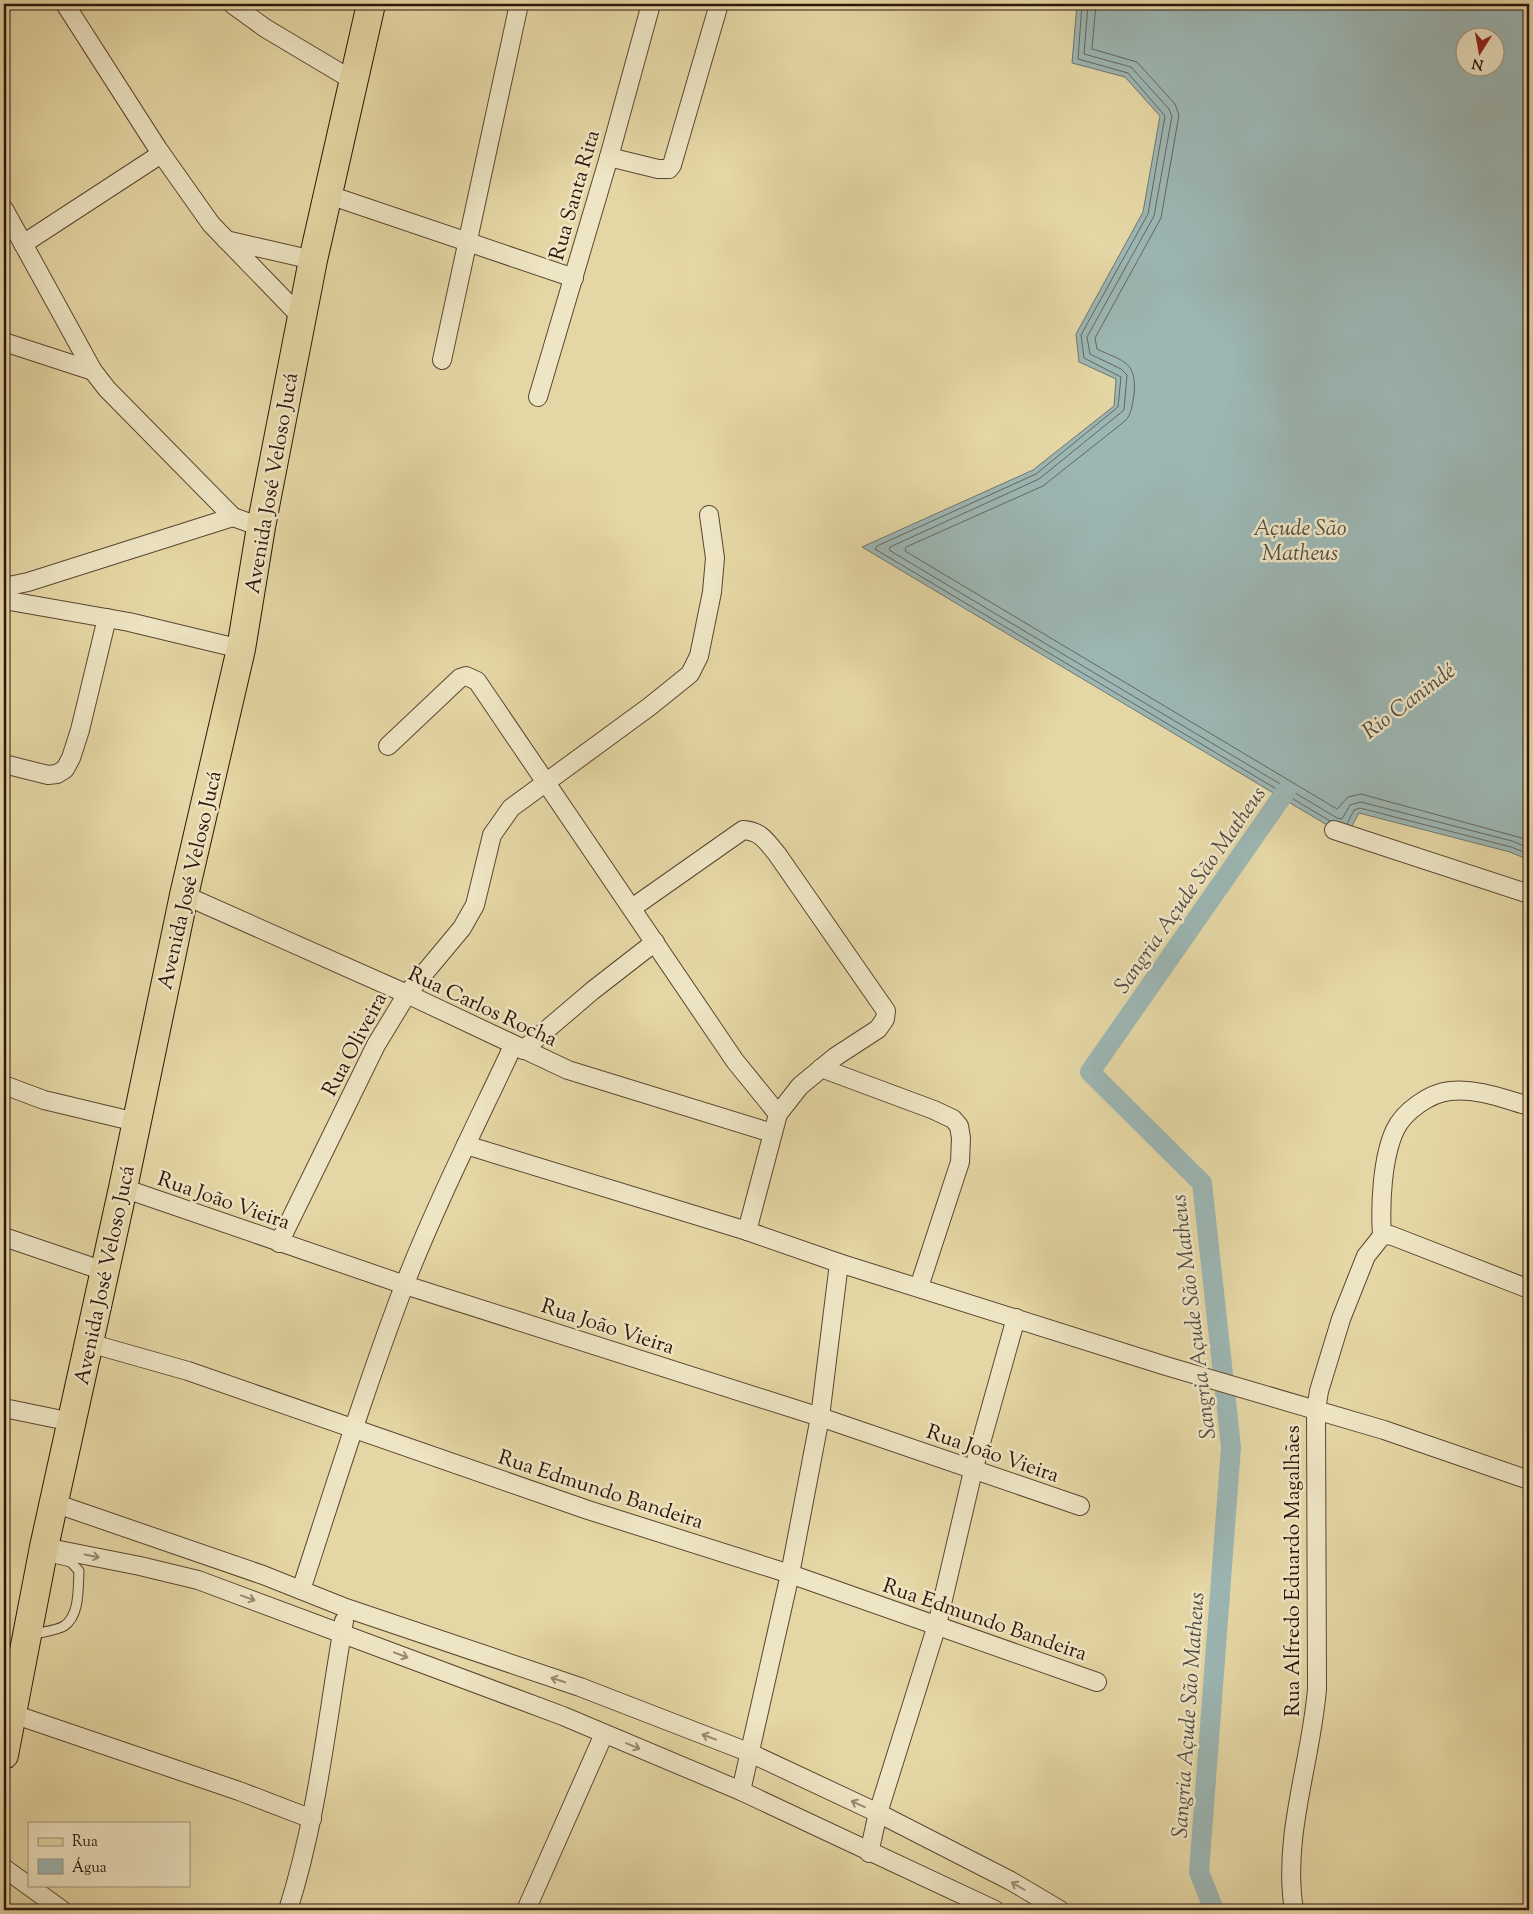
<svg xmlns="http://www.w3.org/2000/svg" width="1533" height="1914" font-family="'Sorts Mill Goudy',serif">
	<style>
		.water { fill: #9cb6b3; stroke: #70766f; fill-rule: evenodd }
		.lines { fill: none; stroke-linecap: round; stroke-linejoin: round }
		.shore { stroke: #65665e; stroke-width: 1 }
		.canal { stroke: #9cb6b3; stroke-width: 20 }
		.service-casing { stroke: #5c4631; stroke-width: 11 }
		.minor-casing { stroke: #5c4631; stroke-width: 20 }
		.primary-casing { stroke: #2e150a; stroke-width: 30 }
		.service { stroke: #eee5c4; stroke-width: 9 }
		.minor { stroke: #eee5c4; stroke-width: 18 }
		.primary { stroke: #e5d7a5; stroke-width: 28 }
		.oneway { stroke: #988770 }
		.labels { text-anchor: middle; stroke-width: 5; stroke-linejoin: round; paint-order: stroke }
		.street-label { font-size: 21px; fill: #2e150a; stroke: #eee5c4 }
		.water-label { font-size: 22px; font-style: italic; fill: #544d45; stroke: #eee5c4 }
	</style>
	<rect width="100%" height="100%" fill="#e5d7a5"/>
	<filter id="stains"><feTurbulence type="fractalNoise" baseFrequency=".004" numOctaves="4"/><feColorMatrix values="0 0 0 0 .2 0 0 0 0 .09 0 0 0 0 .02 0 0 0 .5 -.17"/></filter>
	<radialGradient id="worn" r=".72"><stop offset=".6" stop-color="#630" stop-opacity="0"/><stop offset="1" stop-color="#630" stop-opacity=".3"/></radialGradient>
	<path class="water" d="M1077,4H1529V860L1510,852L1359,813L1347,835L1332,828L862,547L1033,470L1114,406L1116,379L1079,362L1076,334L1143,212L1160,116L1125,77L1072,63ZM1466,38H1496V68H1466Z"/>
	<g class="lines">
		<g class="shore">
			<path d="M1082,4L1078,59L1128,73L1165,116L1148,214L1081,335L1084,358L1121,377L1118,407L1036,474L877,546L875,549L1330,821"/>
			<path d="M1088,4L1084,54L1131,67L1169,109L1172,116L1154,216L1087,337L1090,354L1121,369L1127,375L1124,410L1039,479L890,547L889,550L1337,818L1342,819L1350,805L1361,802L1512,841L1529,848"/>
			<path d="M1096,4L1092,49L1137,62L1175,104L1179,115L1161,218L1095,338L1097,349C1124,362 1137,361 1134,395C1132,405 1132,414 1125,421L1043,486L906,547L905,551L1337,809L1348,797L1361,794L1529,840"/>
			<path d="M1347,824L1354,810L1360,808L1511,847L1529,854"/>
		</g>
		<path class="canal" d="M1214,1910L1199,1872L1231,1447L1202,1183L1090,1072L1286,791"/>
		<defs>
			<path id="service" d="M30,1635C40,1632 56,1631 64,1626C80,1616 78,1587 79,1571L71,1562L44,1556"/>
			<g id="minor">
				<path d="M65,4L158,149L211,224L302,318"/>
				<path d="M232,4L265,28L354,81"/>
				<path d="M609,157L658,169H669L672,165L719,4"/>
				<path d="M329,195L574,278"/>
				<path d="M4,209L93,371L107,389L233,517L261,527"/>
				<path d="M226,240L313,260"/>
				<path d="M23,244L161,154"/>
				<path d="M4,342L93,371"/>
				<path d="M442,360L519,4"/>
				<path d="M538,397L609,157L651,4"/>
				<path d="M4,587L28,582L233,517"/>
				<path d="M4,600L129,622L241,649"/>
				<path d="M388,746L460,678L466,676L477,681L735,1061L778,1114"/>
				<path d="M4,764L48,775L57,774L65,769L71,758L80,730L107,618"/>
				<path d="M1334,830L1529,894"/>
				<path d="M184,895L407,994L568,1070L772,1133"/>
				<path d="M632,908L743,830C761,831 766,841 777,854L886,1011L885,1019L878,1029L835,1057L800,1086L778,1114L747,1231"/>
				<path d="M523,1050L592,991L655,942"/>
				<path d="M821,1068L934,1110L953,1119L959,1126L961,1138L960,1162L919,1287"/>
				<path d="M4,1085L44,1100L136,1122"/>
				<path d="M466,1145L747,1231L839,1263L1166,1366L1384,1430L1529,1480"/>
				<path d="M123,1188L405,1285L820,1417L1080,1506"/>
				<path d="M1382,1236C1380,1205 1382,1158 1395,1130C1404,1111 1430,1093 1450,1091C1477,1088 1504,1099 1529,1106"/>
				<path d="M4,1237L104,1271"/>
				<path d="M279,1243L376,1045L407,994L462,928L475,905L492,835L511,808L649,707L690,674L699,656L712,592L715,558L709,515"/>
				<path d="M89,1343L188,1371L588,1510L790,1574L1097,1682"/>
				<path d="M4,1408L72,1422"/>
				<path d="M54,1503L263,1575L346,1608L580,1687L748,1752L878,1813L1011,1881L1060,1910"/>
				<path d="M44,1547L140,1566L198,1580L563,1716L741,1791L995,1910"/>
				<path d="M301,1590C334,1489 366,1386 404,1286C436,1204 476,1125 513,1046"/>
				<path d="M13,1714L239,1791L312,1819"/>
				<path d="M741,1791L790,1574L820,1417L839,1263"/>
				<path d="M869,1853L878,1813L937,1625L973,1471L1016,1318"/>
				<path d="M4,1868L62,1910"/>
				<path d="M288,1910C318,1816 327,1718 344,1621"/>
				<path d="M526,1910L604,1734"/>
				<path d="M1294,1910C1282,1837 1311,1763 1317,1689L1316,1410L1319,1391L1341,1319L1366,1256L1382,1236L1390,1235L1529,1289"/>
			</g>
			<path id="primary" d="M4,1755L44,1547L123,1188L184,895L241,649L261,527L313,260L371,4"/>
		</defs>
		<use href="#service" class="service-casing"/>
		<use href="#minor" class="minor-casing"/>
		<use href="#primary" class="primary-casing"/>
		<use href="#service" class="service"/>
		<use href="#minor" class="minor"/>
		<use href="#primary" class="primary"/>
	</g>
	<defs><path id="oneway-shaft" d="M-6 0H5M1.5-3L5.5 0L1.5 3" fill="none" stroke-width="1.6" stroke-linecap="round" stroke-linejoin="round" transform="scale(1.25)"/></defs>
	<g class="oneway">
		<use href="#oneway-shaft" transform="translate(92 1556) rotate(11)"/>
		<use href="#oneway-shaft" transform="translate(248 1598) rotate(20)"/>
		<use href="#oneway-shaft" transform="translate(401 1655) rotate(21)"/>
		<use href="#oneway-shaft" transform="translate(558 1680) rotate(-162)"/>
		<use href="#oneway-shaft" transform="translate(709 1737) rotate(-159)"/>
		<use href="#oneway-shaft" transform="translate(633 1746) rotate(23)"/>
		<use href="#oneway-shaft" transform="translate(858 1804) rotate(-155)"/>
		<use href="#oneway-shaft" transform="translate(1018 1886) rotate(-150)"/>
	</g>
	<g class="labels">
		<g class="street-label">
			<text transform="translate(574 195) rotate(-74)" y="7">Rua Santa Rita</text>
			<text transform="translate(271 483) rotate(-80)" y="7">Avenida José Veloso Jucá</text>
			<text transform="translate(189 880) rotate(-77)" y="7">Avenida José Veloso Jucá</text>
			<text transform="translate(483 1006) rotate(25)" y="7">Rua Carlos Rocha</text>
			<text transform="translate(354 1044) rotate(-62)" y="7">Rua Oliveira</text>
			<text transform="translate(224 1200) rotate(19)" y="7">Rua João Vieira</text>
			<text transform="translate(104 1275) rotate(-78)" y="7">Avenida José Veloso Jucá</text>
			<text transform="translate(608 1326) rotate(18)" y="7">Rua João Vieira</text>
			<text transform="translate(993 1453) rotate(19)" y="7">Rua João Vieira</text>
			<text transform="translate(601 1489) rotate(18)" y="7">Rua Edmundo Bandeira</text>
			<text transform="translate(1292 1571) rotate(-90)" y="7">Rua Alfredo Eduardo Magalhães</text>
			<text transform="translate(985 1619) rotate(19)" y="7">Rua Edmundo Bandeira</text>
		</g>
		<g class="water-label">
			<text x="1300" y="535">Açude São<tspan x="1300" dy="25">Matheus</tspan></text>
			<text transform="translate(1408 700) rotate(-37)" y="8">Rio Canindé</text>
			<text transform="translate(1189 889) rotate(-55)" y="8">Sangria Açude São Matheus</text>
			<text transform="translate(1192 1317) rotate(-97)" y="8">Sangria Açude São Matheus</text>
			<text transform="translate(1187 1715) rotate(-86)" y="8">Sangria Açude São Matheus</text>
		</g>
	</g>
	<rect width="1533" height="1914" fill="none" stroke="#e5d7a5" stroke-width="20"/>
	<rect x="5" y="5" width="1523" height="1904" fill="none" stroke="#2e150a" stroke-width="2.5"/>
	<rect x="10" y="10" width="1513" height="1894" fill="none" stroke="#2e150a"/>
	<rect x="28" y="1822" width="162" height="65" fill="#eee5c4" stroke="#a1927a"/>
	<rect x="38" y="1838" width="25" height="8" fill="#e5d7a5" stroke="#a1927a"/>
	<text x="72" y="1846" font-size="15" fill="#2e150a">Rua</text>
	<rect x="38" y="1859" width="25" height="15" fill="#9cb6b3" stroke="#a1927a"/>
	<text x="72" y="1872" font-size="15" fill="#2e150a">Água</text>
	<g transform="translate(1480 52) rotate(191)"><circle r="24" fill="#eee5c4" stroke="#a1927a"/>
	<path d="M0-4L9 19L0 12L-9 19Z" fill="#8f2418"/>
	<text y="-8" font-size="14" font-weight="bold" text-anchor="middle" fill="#2e150a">N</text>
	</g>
	<rect width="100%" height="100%" filter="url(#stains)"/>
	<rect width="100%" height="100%" fill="url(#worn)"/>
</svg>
